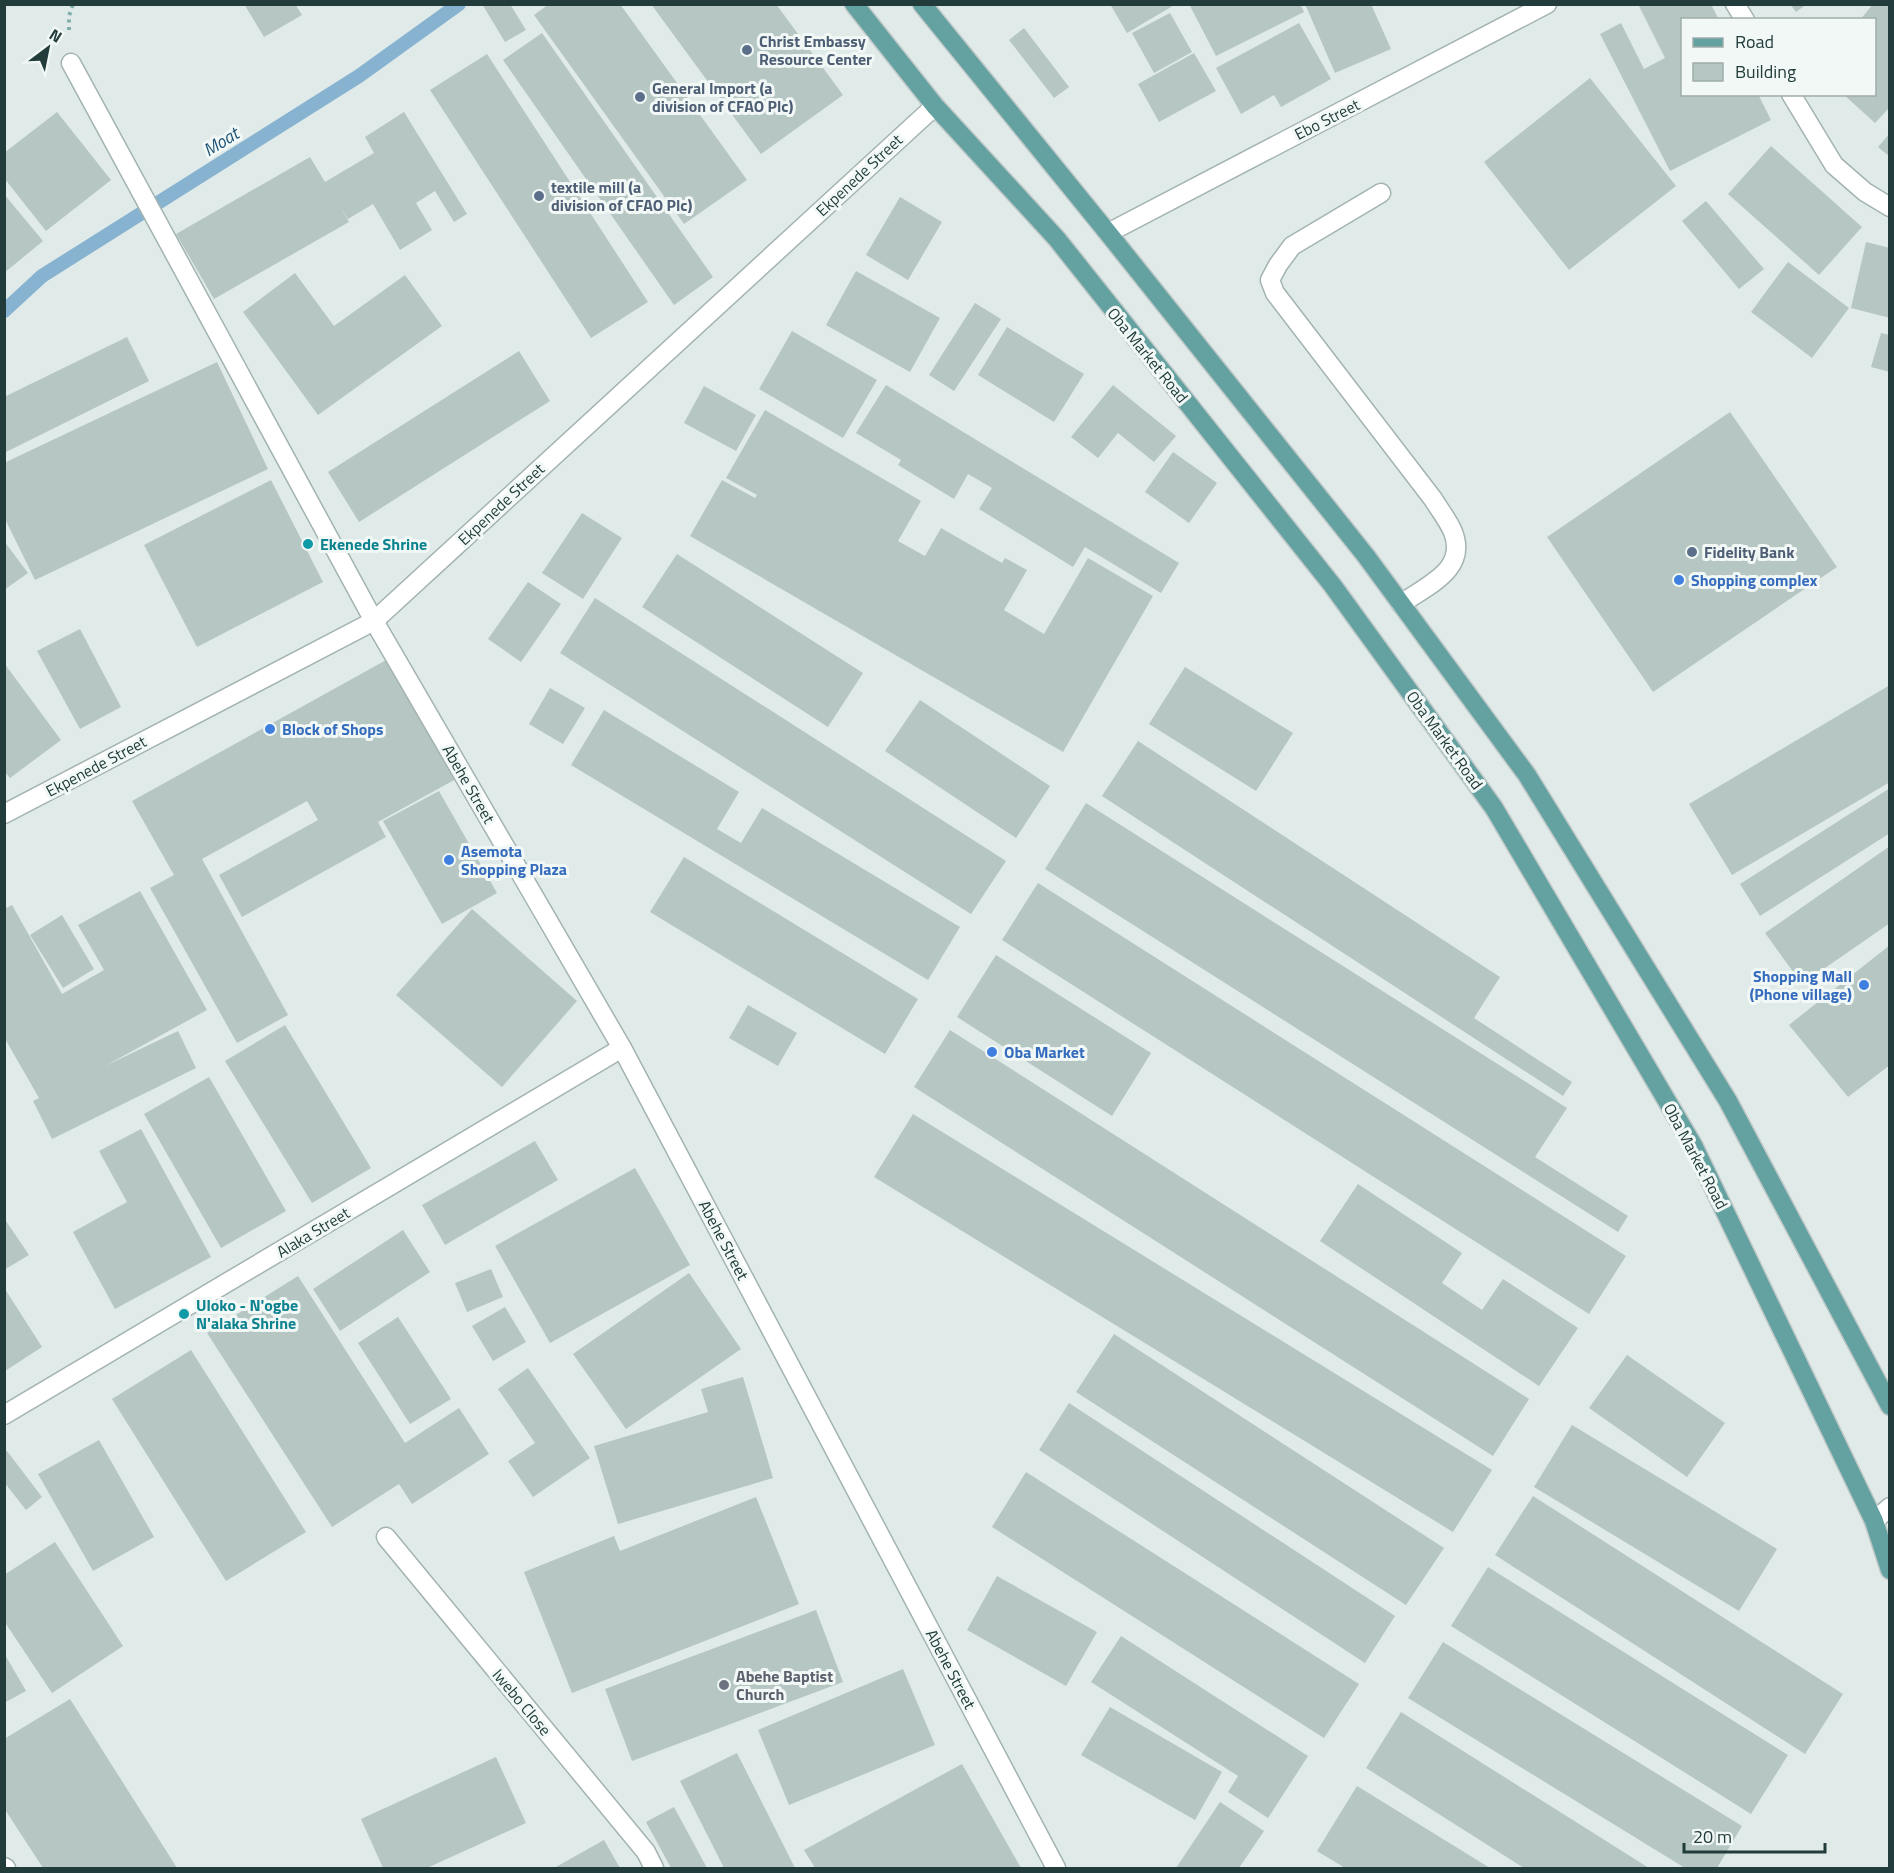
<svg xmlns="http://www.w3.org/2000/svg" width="1894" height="1873" font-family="'Titillium Web',sans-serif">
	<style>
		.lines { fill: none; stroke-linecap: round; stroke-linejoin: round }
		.stream { stroke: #87b3d1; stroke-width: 14 }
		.building { fill: #b5c6c3 }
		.service-casing { stroke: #a3b3b1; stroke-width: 21 }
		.minor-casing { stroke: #a3b3b1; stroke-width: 21 }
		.tertiary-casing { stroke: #a3b3b1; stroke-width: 21 }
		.primary-casing { stroke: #c1c8c8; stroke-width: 21 }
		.path { stroke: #80afac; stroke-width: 4; stroke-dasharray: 3 4.5; stroke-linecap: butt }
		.service { stroke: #fff; stroke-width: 18 }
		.minor { stroke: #fff; stroke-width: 18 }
		.tertiary { stroke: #fff; stroke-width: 18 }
		.primary { stroke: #64a1a1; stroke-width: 18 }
		.service-dot { fill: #5c6f8a; stroke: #f1f8f6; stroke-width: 2 }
		.culture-dot { fill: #0f9aa8; stroke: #f1f8f6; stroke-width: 2 }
		.shop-dot { fill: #3f7fe0; stroke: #f1f8f6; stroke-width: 2 }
		.worship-dot { fill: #6b7280; stroke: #f1f8f6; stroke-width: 2 }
		.labels { text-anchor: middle; stroke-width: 6; stroke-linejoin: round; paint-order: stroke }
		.service-label { font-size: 16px; font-weight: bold; fill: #4e5e75; stroke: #f1f8f6; text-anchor: start }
		.street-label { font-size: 16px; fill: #213c3b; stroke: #f1f8f6 }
		.culture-label { font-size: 16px; font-weight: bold; fill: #0d838f; stroke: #f1f8f6; text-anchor: start }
		.shop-label { font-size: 16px; font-weight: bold; fill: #366cbe; stroke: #f1f8f6; text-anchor: start }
		.worship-label { font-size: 16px; font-weight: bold; fill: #5b616d; stroke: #f1f8f6; text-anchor: start }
		.water-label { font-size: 18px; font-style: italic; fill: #1b5177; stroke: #f1f8f6 }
	</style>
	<rect width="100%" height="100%" fill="#e0ebe9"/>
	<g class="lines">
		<path class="stream" d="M4,311L42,276L359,76L459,4"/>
	</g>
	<g class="building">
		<path d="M244,4H295L302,15L264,37Z"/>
		<path d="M482,4H510L526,30L505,42Z"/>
		<path d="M549,4H620L747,180L684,224L534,15Z"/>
		<path d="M651,4H776L843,95L761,154Z"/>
		<path d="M1110,4H1176L1127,33Z"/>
		<path d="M1189,4H1300L1304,12L1216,56Z"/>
		<path d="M1305,4H1340L1341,6L1345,4H1371L1391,49L1335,73Z"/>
		<path d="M1638,4H1711L1719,20H1682V94H1758L1771,120L1670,171L1600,34L1621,23L1644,69L1665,58Z"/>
		<path d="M1790,4H1807L1796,12Z"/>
		<path d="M1873,4H1890V107L1875,123L1843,94H1874V20H1860Z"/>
		<path d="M1170,13L1192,52L1154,73L1132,33Z"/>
		<path d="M1299,23L1331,79L1281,107L1274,95L1241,114L1216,68Z"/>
		<path d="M1024,28L1069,87L1054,98L1009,40Z"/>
		<path d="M542,33L713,277L674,305L503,60Z"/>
		<path d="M1194,53L1216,91L1159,122L1138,84Z"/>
		<path d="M487,54L648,302L591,338L430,90Z"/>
		<path d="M1590,78L1676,186L1569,270L1484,162Z"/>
		<path d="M57,112L111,180L46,231L4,178V153Z"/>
		<path d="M404,112L467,214L454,222L435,191L416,203L432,230L400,250L373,204L348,219L340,206L349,222L214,299L176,234L310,157L325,182L374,153L365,137Z"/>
		<path d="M1890,133V157L1878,147Z"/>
		<path d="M1771,146L1862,227L1819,275L1728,194Z"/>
		<path d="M4,194L43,241L4,273Z"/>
		<path d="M900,197L942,222L908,280L866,255Z"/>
		<path d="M1706,201L1764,269L1739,289L1682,221Z"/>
		<path d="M1866,242L1890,248V318L1851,308Z"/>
		<path d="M1788,262L1849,308L1812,358L1751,312Z"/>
		<path d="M856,271L940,318L910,372L826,325Z"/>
		<path d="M295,273L334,326L405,275L442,326L318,415L243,312Z"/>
		<path d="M975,303L1001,319L954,391L929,375Z"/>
		<path d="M1007,327L1084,374L1054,422L978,375Z"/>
		<path d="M792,331L877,380L843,438L759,389Z"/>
		<path d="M1881,333L1890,335V372L1871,367Z"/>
		<path d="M127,337L149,381L4,453V397Z"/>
		<path d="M519,351L550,401L359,522L328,472Z"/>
		<path d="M217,362L268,469L35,580L4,517V463Z"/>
		<path d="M886,385L1179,563L1161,593L1085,547L1073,567L979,509L992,488L968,474L954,499L898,465L901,460L856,433Z"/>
		<path d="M1113,385L1176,436L1154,462L1118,433L1098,458L1071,437Z"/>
		<path d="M704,386L756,415L736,451L684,423Z"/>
		<path d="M765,410L921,501L898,541L925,556L941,528L1002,563L1005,558L1027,570L1004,610L1044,634L1088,558L1153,596L1063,752L690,536L722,480L755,498L757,495L726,478Z"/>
		<path d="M1730,412L1837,567L1653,692L1547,537Z"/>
		<path d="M1173,452L1217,483L1189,523L1145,492Z"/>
		<path d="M271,480L323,582L197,647L144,545Z"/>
		<path d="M582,513L622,538L583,599L542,573Z"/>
		<path d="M4,541L28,573L4,590Z"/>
		<path d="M677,554L863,673L828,727L642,607Z"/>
		<path d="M528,582L561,604L521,662L488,639Z"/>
		<path d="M595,598L1006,861L971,914L560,653Z"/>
		<path d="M80,629L121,707L80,729L37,651Z"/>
		<path d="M388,659L456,779L378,822L386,837L242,917L219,875L318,820L307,801L202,859L288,1015L237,1043L150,888L174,875L132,801Z"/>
		<path d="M4,663L61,740L10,778L4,771Z"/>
		<path d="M1185,667L1293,733L1256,791L1149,724Z"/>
		<path d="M1890,685V782L1732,875L1689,804Z"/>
		<path d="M550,688L585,708L563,744L529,724Z"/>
		<path d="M920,700L1050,786L1016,838L885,751Z"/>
		<path d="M604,710L739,792L717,829L741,843L762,808L960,927L928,980L571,765Z"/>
		<path d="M1138,741L1500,977L1474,1018L1572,1082L1563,1096L1102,796Z"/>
		<path d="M1890,788V833L1760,916L1740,884Z"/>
		<path d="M439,791L497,893L442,924L383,821Z"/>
		<path d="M1086,803L1567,1108L1535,1157L1628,1216L1618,1232L1045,869Z"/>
		<path d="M1890,846V923L1802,984L1765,933Z"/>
		<path d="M684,857L918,999L885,1054L650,912Z"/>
		<path d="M1038,883L1626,1256L1589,1314L1002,940Z"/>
		<path d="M140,891L207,1010L105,1066L178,1031L196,1068L52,1139L33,1101L39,1098L4,1037V909L12,905L62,994L104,970L78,925Z"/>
		<path d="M472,909L577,1001L502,1087L396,995Z"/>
		<path d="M62,915L94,969L63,988L30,935Z"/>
		<path d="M1890,945V1065L1848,1097L1789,1025Z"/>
		<path d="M996,955L1151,1053L1112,1116L957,1017Z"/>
		<path d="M748,1005L797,1033L778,1066L729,1038Z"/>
		<path d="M285,1025L371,1168L312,1203L225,1061Z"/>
		<path d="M950,1030L1529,1399L1493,1456L914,1087Z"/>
		<path d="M209,1077L286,1211L221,1248L144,1114Z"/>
		<path d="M913,1114L1492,1470L1453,1532L874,1177Z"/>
		<path d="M141,1129L211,1257L115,1309L73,1232L127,1202L99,1151Z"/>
		<path d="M535,1141L558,1180L445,1245L422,1205Z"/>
		<path d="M635,1168L690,1265L550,1343L495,1246Z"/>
		<path d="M1358,1184L1462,1253L1442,1283L1482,1310L1503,1279L1578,1328L1539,1386L1320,1241Z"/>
		<path d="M4,1218L29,1255L4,1270Z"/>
		<path d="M403,1230L430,1272L340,1331L313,1289Z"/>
		<path d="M491,1269L503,1297L467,1312L455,1283Z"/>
		<path d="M689,1273L741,1349L626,1429L573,1354Z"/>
		<path d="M298,1276L405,1443L459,1408L489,1454L412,1504L399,1484L332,1527L207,1333Z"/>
		<path d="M5,1289L42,1347L5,1371Z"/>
		<path d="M505,1307L526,1342L493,1361L472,1326Z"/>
		<path d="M398,1317L451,1399L410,1424L358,1343Z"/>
		<path d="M1114,1334L1444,1548L1406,1605L1076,1392Z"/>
		<path d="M191,1350L306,1532L226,1581L112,1399Z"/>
		<path d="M1627,1355L1725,1423L1687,1477L1589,1408Z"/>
		<path d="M528,1368L590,1458L533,1497L508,1461L535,1443L498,1389Z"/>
		<path d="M743,1377L773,1478L618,1524L594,1446L708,1412L701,1389Z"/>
		<path d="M1069,1403L1395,1616L1365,1663L1039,1450Z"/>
		<path d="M1572,1425L1777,1549L1739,1611L1534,1487Z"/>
		<path d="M99,1440L154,1537L93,1571L38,1474Z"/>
		<path d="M7,1451L42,1497L26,1510L4,1482V1453Z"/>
		<path d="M1026,1472L1359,1684L1324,1738L992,1527Z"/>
		<path d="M1533,1496L1843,1694L1805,1754L1495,1555Z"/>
		<path d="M756,1497L799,1604L572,1693L524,1572L614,1536L620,1551Z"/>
		<path d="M55,1542L123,1646L52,1693L4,1621V1575Z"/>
		<path d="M1488,1567L1788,1755L1751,1814L1451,1626Z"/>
		<path d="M997,1576L1097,1632L1066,1686L967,1630Z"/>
		<path d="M816,1610L843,1682L632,1761L605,1689Z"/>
		<path d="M1121,1636L1308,1756L1268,1818L1228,1792L1238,1776L1091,1682Z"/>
		<path d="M1443,1642L1742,1826L1717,1868H1685L1408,1698Z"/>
		<path d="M4,1653L26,1691L4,1703Z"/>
		<path d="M903,1669L935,1745L789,1805L758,1730Z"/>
		<path d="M70,1699L177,1868H43L4,1808V1739Z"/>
		<path d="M1110,1707L1222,1772L1195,1820L1081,1755Z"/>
		<path d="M1401,1712L1649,1868H1524L1366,1768Z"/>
		<path d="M737,1753L795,1868H724L680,1781Z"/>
		<path d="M496,1757L526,1823L427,1868H383L361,1819Z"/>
		<path d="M962,1764L1021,1868H815L804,1850Z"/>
		<path d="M1357,1786L1490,1868H1345L1317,1851Z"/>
		<path d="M1220,1802L1264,1831L1239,1868H1176Z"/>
		<path d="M674,1807L707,1868H671L646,1822Z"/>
		<path d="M604,1840L620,1868H554Z"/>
	</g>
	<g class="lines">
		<defs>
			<path id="service" d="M1381,193L1292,246L1278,265L1270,280L1275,293L1433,499C1439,509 1448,520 1453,532C1468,570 1427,585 1401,604"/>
			<g id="minor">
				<path d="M1735,4L1745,20"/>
				<path d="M71,63L374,621L622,1048L1056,1868"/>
				<path d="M1791,94L1834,165L1865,192L1890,207"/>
				<path d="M1108,233L1547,4"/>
				<path d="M4,814L374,621L935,106"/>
				<path d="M4,1415L622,1048"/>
				<path d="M386,1537L646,1852L654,1868"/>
				<path d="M4,1867L6,1868"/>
			</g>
			<path id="tertiary" d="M1874,1521L1890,1507"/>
			<g id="primary">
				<path d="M854,4L935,106L1057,239L1333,586L1494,808L1693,1145L1874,1521L1890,1570"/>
				<path d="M922,4L1108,233L1366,556L1527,775L1728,1101L1890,1406"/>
			</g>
		</defs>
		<use href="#service" class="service-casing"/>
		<use href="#minor" class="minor-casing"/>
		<use href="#tertiary" class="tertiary-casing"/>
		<use href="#primary" class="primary-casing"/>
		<path class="path" d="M69,30V16L73,4"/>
		<use href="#service" class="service"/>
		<use href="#minor" class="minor"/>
		<use href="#tertiary" class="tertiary"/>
		<use href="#primary" class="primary"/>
	</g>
	<g class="service-dot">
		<circle cx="747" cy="50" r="6"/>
		<circle cx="640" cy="97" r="6"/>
		<circle cx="539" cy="196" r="6"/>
		<circle cx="1692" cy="552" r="6"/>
	</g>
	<g class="culture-dot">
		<circle cx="308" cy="544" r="6"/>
		<circle cx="184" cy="1314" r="6"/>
	</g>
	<g class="shop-dot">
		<circle cx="1679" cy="580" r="6"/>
		<circle cx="270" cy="729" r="6"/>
		<circle cx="449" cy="860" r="6"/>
		<circle cx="1864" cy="985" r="6"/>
		<circle cx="992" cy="1052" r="6"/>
	</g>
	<circle class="worship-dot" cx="724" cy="1685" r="6"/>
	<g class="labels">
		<g class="service-label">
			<text x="759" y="47">Christ Embassy<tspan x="759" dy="18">Resource Center</tspan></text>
			<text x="652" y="94">General Import (a<tspan x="652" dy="18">division of CFAO Plc)</tspan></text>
			<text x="551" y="193">textile mill (a<tspan x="551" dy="18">division of CFAO Plc)</tspan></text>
			<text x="1704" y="558">Fidelity Bank</text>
		</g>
		<g class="street-label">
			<text transform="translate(1327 119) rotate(-27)" y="6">Ebo Street</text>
			<text transform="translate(859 175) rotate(-43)" y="6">Ekpenede Street</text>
			<text transform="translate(1148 355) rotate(51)" y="6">Oba Market Road</text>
			<text transform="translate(501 504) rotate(-43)" y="6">Ekpenede Street</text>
			<text transform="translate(1445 740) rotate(54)" y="6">Oba Market Road</text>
			<text transform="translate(96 766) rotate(-28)" y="6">Ekpenede Street</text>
			<text transform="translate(469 784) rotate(60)" y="6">Abehe Street</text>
			<text transform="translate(1696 1156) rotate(62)" y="6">Oba Market Road</text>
			<text transform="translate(313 1232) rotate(-31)" y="6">Alaka Street</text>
			<text transform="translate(724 1240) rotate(62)" y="6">Abehe Street</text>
			<text transform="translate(951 1669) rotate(62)" y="6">Abehe Street</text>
			<text transform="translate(522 1702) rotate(50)" y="6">Iwebo Close</text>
		</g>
		<g class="culture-label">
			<text x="320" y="550">Ekenede Shrine</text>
			<text x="196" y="1311">Uloko - N'ogbe<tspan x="196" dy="18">N'alaka Shrine</tspan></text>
		</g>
		<g class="shop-label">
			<text x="1691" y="586">Shopping complex</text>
			<text x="282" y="735">Block of Shops</text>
			<text x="461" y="857">Asemota<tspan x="461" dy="18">Shopping Plaza</tspan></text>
			<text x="1852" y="982" text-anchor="end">Shopping Mall<tspan x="1852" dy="18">(Phone village)</tspan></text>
			<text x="1004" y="1058">Oba Market</text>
		</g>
		<g class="worship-label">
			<text x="736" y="1682">Abehe Baptist<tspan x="736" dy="18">Church</tspan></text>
		</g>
		<g class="water-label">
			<text transform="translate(221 142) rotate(-32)" y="6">Moat</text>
		</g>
	</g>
	<rect width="1894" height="1873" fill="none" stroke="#213c3b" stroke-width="12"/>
	<rect x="1681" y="18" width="195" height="78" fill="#f1f8f6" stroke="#9eadab" stroke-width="1.5"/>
	<rect x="1693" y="38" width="30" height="9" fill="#64a1a1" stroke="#9eadab" stroke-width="1.5"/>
	<text x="1735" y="48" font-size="18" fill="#213c3b">Road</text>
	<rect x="1693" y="63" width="30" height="18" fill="#b5c6c3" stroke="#9eadab" stroke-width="1.5"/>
	<text x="1735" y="78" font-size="18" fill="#213c3b">Building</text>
	<g transform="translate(48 48) rotate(32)" stroke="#f1f8f6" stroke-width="4.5" paint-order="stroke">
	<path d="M0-4.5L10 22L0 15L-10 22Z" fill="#213c3b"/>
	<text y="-9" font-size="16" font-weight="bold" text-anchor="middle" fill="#213c3b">N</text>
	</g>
	<path d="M1684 1843v9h141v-9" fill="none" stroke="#213c3b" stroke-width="3"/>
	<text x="1693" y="1843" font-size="18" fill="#213c3b" stroke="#f1f8f6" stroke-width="4.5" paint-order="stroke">20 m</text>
</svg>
